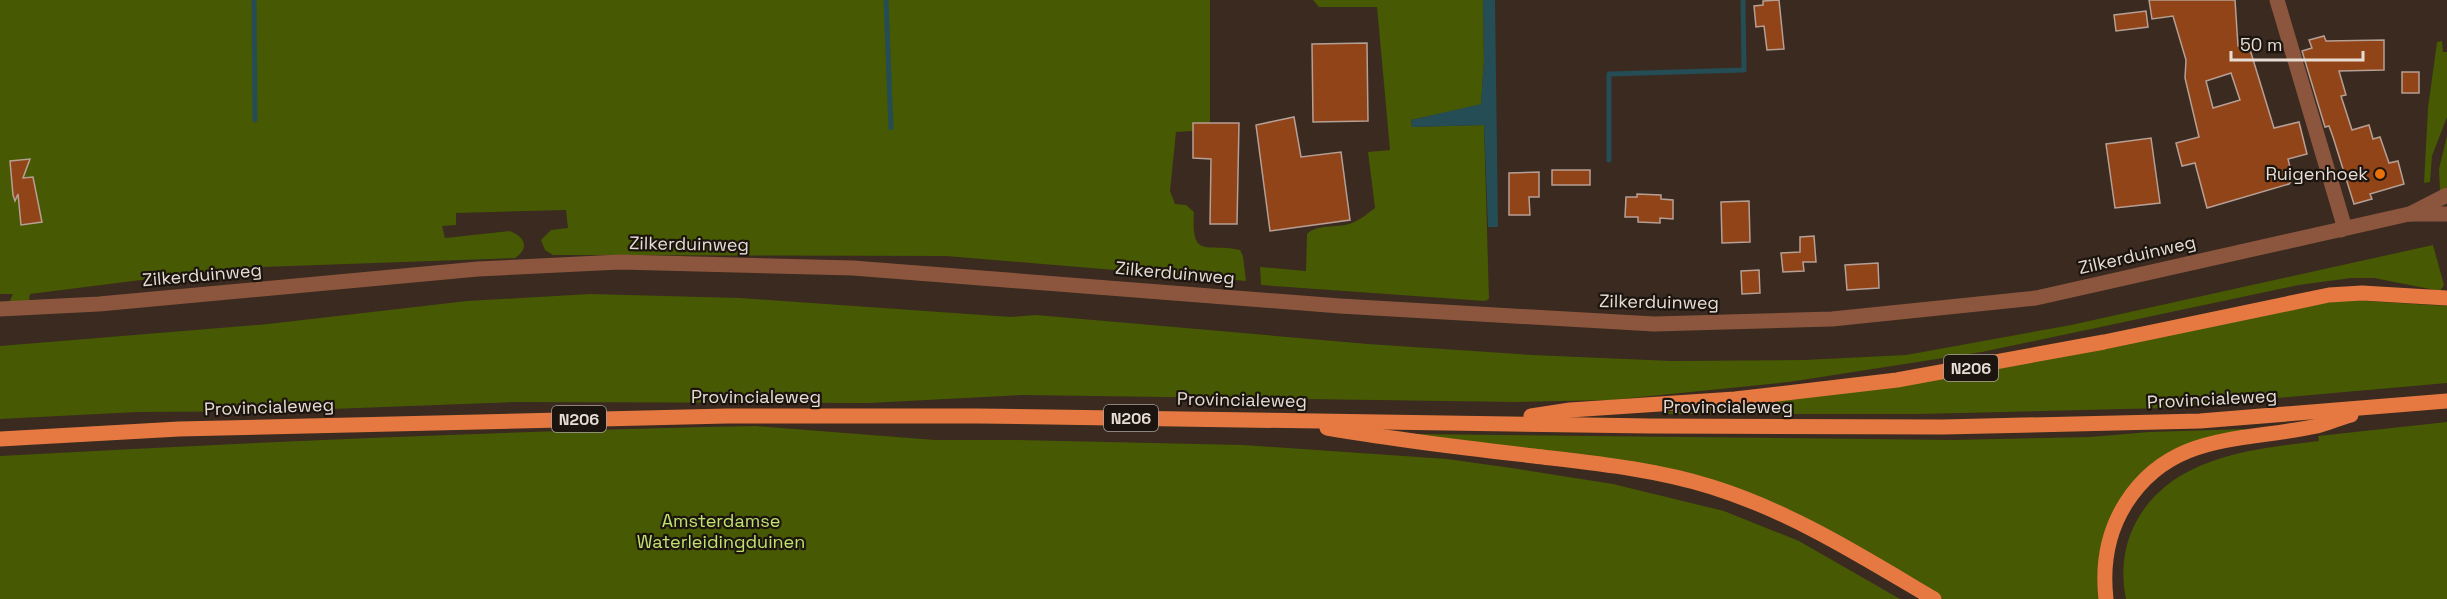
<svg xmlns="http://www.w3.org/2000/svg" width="2447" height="599" font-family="'Space Grotesk',sans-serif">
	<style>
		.green { fill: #475902 }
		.water { fill: #254d55 }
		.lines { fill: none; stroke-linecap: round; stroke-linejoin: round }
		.stream { stroke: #254d55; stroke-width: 5 }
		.building { fill: #914417; stroke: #b69f95; stroke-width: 1.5; fill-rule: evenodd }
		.minor { stroke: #8b563d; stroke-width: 15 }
		.tertiary { stroke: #8b563d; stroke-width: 15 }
		.primary { stroke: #e57941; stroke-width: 15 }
		.food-dot { fill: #e8710a; stroke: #1c150f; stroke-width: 2 }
		.labels { text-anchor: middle; stroke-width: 4.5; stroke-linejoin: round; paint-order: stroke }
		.shield { fill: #1c150f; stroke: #aaa19a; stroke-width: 1.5 }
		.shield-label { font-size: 16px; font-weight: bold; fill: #e7ddd5 }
		.poi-label { font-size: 18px; fill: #e7ddd5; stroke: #1c150f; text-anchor: end }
		.street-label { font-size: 18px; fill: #e7ddd5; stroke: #1c150f }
		.park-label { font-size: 18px; fill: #c1e26e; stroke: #1c150f }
	</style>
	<rect width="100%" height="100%" fill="#3a2a1f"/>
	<g class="green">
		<path d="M0,0H1210V130L1176,132L1170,191L1175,204L1186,205L1194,212C1191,261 1207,242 1240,250L1243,256L1246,281L946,256L553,255L545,250L541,240L551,230L568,228L566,210L456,213V225L442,226L445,238L510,231C525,237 530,248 515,258L236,268L30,294L28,306L8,305L13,294H0Z"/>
		<path d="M1313,0H1483L1484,60L1481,105L1411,120L1412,127L1484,125L1489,299L1485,301L1261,285L1260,267L1306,271L1307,234C1317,224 1336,228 1349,224C1359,221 1367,214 1375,208L1368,152L1390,150L1377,7H1319Z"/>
		<path d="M2442,41L2443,52H2447V117L2432,156L2430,182L2424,183L2428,108L2437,42Z"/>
		<path d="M2447,136V187L2440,191L2439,169Z"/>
		<path d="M2433,245L2444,285L2440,291L2374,278H2351L2299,285L1982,352L1789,382L1611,400L1515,402L1022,395L869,403L515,402L279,411L138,412L0,419V346L268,324L467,301L590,294L740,298L1011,317L1036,315L1368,344L1532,355L1672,361L1804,360L1906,355L2071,325Z"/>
		<path d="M2350,300L2447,306V383L2164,408L1920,414H1668V412L1727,406L2305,305Z"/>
		<path d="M2447,422V599H2126C2121,575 2123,550 2133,528C2166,457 2251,449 2319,441L2318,436Z"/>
		<path d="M756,426L935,440H1018L1243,445L1447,459L1512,468L1613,484L1724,511L1799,541L1900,599H0V456C252,442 504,431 756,426Z"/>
		<path d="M2246,429L2206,438L2123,495L2102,599H1943L1909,576L1736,493L1414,434L1952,440L2090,437L2149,432Z"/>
	</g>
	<path class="water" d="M1483,0H1495L1498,227H1488L1484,125L1412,127L1411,120L1481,104L1484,60Z"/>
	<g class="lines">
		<g class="stream">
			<path d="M254,0L255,120"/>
			<path d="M886,0L891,128"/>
			<path d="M1609,160V74L1744,70L1743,0"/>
		</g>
	</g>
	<g class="building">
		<path d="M1779,0L1784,49L1767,50L1764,26L1756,27L1754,6L1763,5V1Z"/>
		<path d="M2149,0H2235L2238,46L2248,43L2274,128L2299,122L2307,154L2288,159L2293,179L2289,184L2207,208L2195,163L2182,166L2176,143L2199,137L2185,78L2186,60L2173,16L2152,19ZM2231,73L2240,100L2213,108L2206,81Z"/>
		<path d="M2146,11L2148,27L2116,31L2114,15Z"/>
		<path d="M2324,36L2326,41L2384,40V70L2339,71L2346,95L2341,96L2352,130L2369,125L2373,139L2380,137L2389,163L2398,161L2404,184L2370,194L2372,199L2354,204L2333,137L2329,126L2325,127L2302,51L2312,48L2309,40Z"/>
		<path d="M1367,43L1368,121L1313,122L1312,44Z"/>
		<rect x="2402" y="72" width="17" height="21"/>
		<path d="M1294,117L1301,157L1341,152L1350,220L1270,231L1256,125Z"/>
		<path d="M1193,123H1239L1237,224H1210L1211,159L1193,158Z"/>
		<path d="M2151,138L2160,203L2115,208L2106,144Z"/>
		<path d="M30,159L23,178L33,177L42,222L21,225L18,194L15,201L13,195L10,161Z"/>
		<rect x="1552" y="170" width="38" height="15"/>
		<path d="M1539,172V197H1529L1530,215H1509V173Z"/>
		<path d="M1637,194L1661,195V199L1673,200V219L1660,218V223L1638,222V217H1625L1626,197H1637Z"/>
		<path d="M1749,201L1750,242L1722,243L1721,202Z"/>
		<path d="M1814,236L1816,262H1803L1804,271L1783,272L1781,253L1800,252V237Z"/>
		<path d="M1878,263L1879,288L1847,290L1845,265Z"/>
		<path d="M1759,270L1760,293L1742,294L1741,271Z"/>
	</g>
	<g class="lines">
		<path class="minor" d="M2277,0L2343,222L2341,230"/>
		<g class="tertiary">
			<path d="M2410,214L2447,195"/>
			<path d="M0,309L99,304L478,269L620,262L853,268L1340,306L1654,324L1832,319L2036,298L2409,214H2447"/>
		</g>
		<g class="primary">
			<path d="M1531,416L1570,410L1735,399L1897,380L2104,342L2329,295L2362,293L2447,298"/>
			<path d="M1327,428C1396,440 1465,448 1534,456C1593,463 1655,469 1712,487C1792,512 1863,557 1934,599"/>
			<path d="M0,439L179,429L727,416H978L1650,426L1943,427L2200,421L2447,401"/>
			<path d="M2106,599C2102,564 2107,533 2126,503C2172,431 2244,442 2317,426C2328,423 2340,418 2351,415"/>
		</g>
	</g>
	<circle class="food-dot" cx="2380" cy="174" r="6"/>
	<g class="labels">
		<g class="shield">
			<rect x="1944" y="355" width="54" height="26" rx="4.5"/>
			<rect x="1104" y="405" width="54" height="26" rx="4.5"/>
			<rect x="552" y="406" width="54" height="26" rx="4.5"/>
		</g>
		<g class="shield-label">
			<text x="1971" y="374">N206</text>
			<text x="1131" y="424">N206</text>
			<text x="579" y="425">N206</text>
		</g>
		<g class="poi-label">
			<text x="2368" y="180">Ruigenhoek</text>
		</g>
		<g class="street-label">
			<text transform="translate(689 244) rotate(1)" y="6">Zilkerduinweg</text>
			<text transform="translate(2137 255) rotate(-13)" y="6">Zilkerduinweg</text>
			<text transform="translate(1175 273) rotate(5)" y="6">Zilkerduinweg</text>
			<text transform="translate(202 275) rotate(-5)" y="6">Zilkerduinweg</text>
			<text transform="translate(1659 302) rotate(1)" y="6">Zilkerduinweg</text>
			<text x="756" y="403">Provincialeweg</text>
			<text transform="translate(2212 399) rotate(-3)" y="6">Provincialeweg</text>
			<text transform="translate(1242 400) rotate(1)" y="6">Provincialeweg</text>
			<text transform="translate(269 407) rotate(-2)" y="6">Provincialeweg</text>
			<text x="1728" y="413">Provincialeweg</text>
		</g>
		<g class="park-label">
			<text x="721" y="527">Amsterdamse<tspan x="721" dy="21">Waterleidingduinen</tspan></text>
		</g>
	</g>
	<path d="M2231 51v9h132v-9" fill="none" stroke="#e7ddd5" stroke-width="3"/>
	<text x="2240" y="51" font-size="18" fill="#e7ddd5" stroke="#1c150f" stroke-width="4.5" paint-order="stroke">50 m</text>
</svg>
